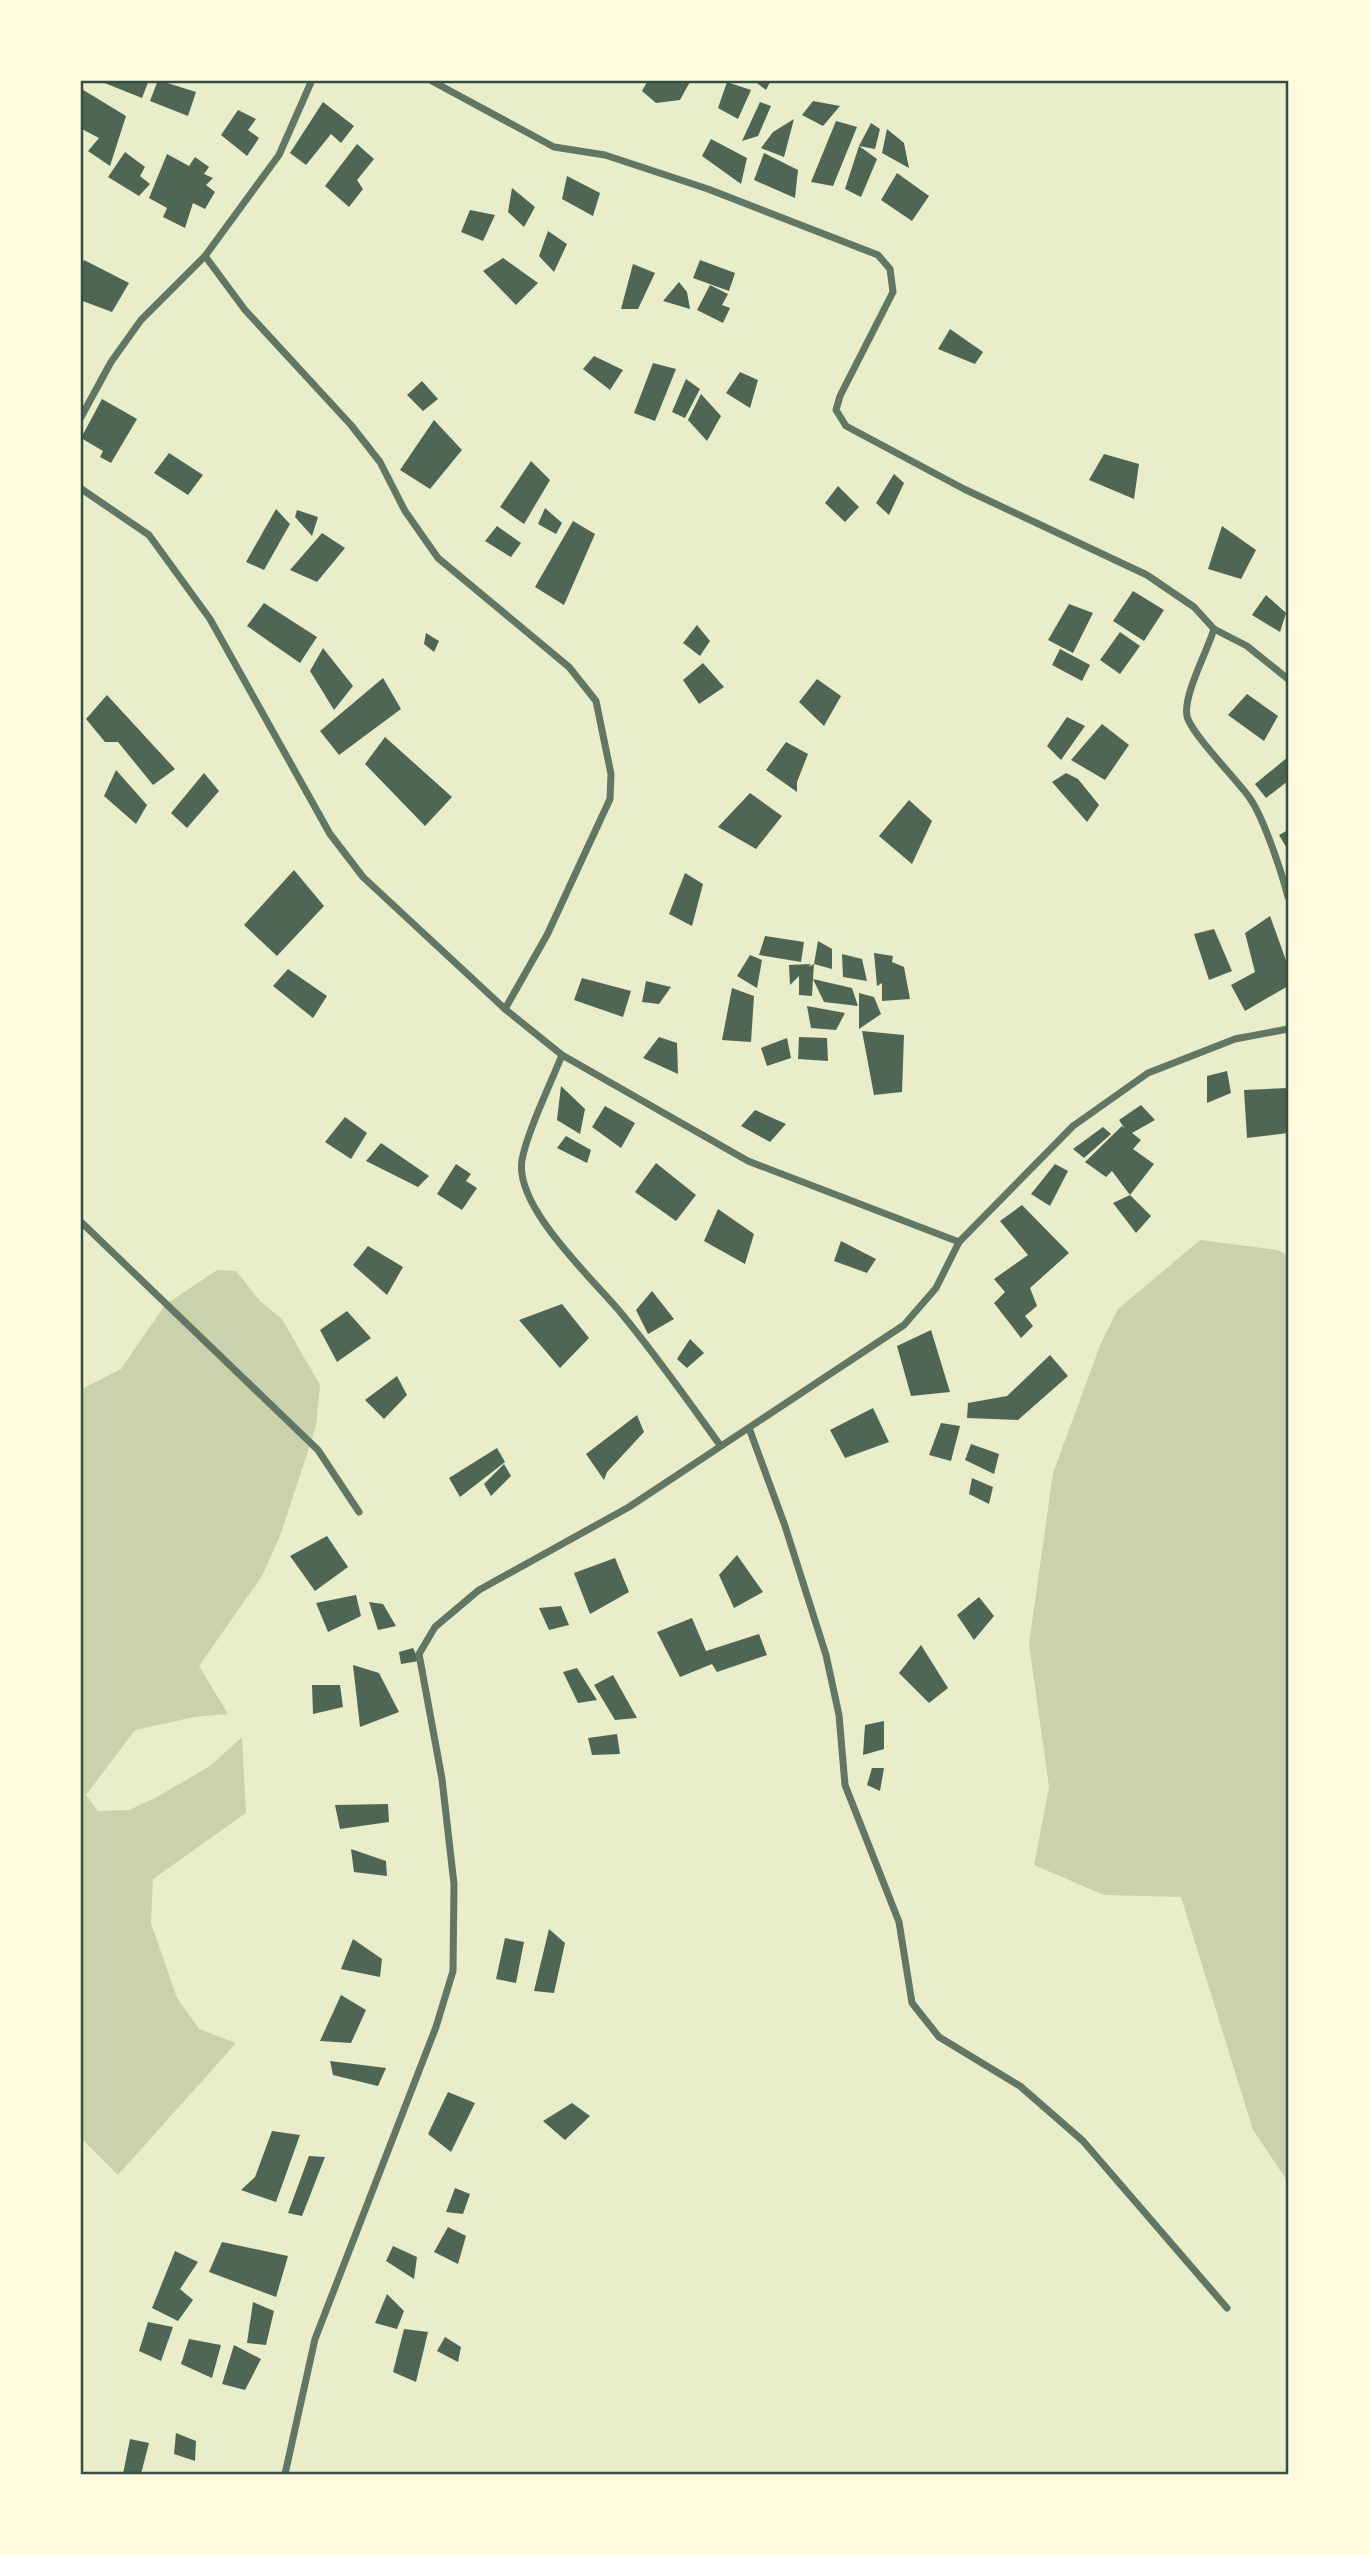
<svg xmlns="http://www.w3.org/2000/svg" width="1369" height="2555" font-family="'DM Sans',sans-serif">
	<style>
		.green { fill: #cad2ad }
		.building { fill: #4f6655 }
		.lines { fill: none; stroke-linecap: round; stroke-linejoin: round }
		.minor { stroke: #617663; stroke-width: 7 }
		.neatline { fill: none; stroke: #344e41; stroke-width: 2.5 }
	</style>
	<rect width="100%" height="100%" fill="#e9edc9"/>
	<g class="green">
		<path d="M1200,1240L1277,1250L1288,1255V2182L1253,2130L1181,1897L1104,1895L1034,1865L1049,1787L1029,1644L1053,1473L1101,1343L1118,1309Z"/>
		<path d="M217,1270L236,1271L260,1301L282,1319L320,1385L316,1426L280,1536L262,1576L199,1666L228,1714L194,1717L135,1730L86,1795L98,1811L129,1810L155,1798L210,1766L242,1737L246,1813L153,1879L151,1923L177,1998L199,2029L236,2043L118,2175L80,2137V1390L121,1369L165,1305Z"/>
	</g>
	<g class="building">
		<path d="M97,80H149L142,98Z"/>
		<path d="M158,80L196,92L188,116L150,101Z"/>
		<path d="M648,80H691L680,100L656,103L642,91Z"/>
		<path d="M753,80H771L766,90Z"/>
		<path d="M727,82L751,90L738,119L718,108Z"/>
		<path d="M80,88L126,116L110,166L88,151L99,138L80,128Z"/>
		<path d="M813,101L840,106L823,126L802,115Z"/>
		<path d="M323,102L354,126L341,143L331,134L306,165L290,153Z"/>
		<path d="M760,102L771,106L758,136L742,141Z"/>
		<path d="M238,110L256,119L248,130L259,138L247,156L221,135Z"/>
		<path d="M794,119L784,157L761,148L773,132Z"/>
		<path d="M836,121L857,127L833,186L811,182Z"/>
		<path d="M871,123L880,129L875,149L859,146Z"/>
		<path d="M887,129L904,143L909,168L882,153Z"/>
		<path d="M711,139L747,158L741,184L702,156Z"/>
		<path d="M357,144L374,159L357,180L363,189L349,207L325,186Z"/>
		<path d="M859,146L877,159L861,197L845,189Z"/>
		<path d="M125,152L145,167L140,176L150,184L139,196L108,177Z"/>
		<path d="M764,153L798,170L795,198L754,180Z"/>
		<path d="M167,154L189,166L195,157L209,167L204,174L213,178L206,185L215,192L205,209L193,203L185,228L163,217L167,208L149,198Z"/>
		<path d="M897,173L929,196L912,221L881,200Z"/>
		<path d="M567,176L600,193L593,216L562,199Z"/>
		<path d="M512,188L535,207L524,227L508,212Z"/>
		<path d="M470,210L495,215L483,241L461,232Z"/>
		<path d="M548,231L567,244L554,272L539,256Z"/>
		<path d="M503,258L538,283L516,305L483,271Z"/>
		<path d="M84,260L129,283L112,312L80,300V267Z"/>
		<path d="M700,260L735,273L729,291L693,278Z"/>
		<path d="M633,264L655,273L638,309H621Z"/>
		<path d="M679,282L687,292L690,309L663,301Z"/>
		<path d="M710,285L728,294L722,305L730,308L723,323L697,310Z"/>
		<path d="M950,329L983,352L975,364L938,349Z"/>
		<path d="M594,356L623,370L610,390L583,369Z"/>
		<path d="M653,363L676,369L655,421L634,413Z"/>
		<path d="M740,372L758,380L750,408L726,393Z"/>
		<path d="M686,379L700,389L685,418L672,412Z"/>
		<path d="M422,381L438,399L423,411L407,395Z"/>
		<path d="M701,394L721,416L707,441L688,420Z"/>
		<path d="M102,399L137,419L111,463L100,457L103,451L81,438Z"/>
		<path d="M434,420L462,450L430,489L400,470Z"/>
		<path d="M169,453L203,475L188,495L154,473Z"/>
		<path d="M1104,454L1139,464L1134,499L1089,480Z"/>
		<path d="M531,461L550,480L524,524L500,507Z"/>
		<path d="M894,474L904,483L889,515L876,503Z"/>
		<path d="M838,486L859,507L845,522L825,503Z"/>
		<path d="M545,508L562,523L556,534L538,524Z"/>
		<path d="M276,509L290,524L264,570L246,562Z"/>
		<path d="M297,510L318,517L312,536L295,517Z"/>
		<path d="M573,521L595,534L564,605L535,587Z"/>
		<path d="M497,526L521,543L511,557L485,541Z"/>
		<path d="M1222,526L1256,550L1241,579L1208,569Z"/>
		<path d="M322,533L345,548L317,582L290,570Z"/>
		<path d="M1133,591L1164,610L1144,641L1113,621Z"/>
		<path d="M1266,595L1286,613L1280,632L1252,615Z"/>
		<path d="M264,603L317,637L300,663L247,626Z"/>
		<path d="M1069,604L1093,613L1073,653L1048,640Z"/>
		<path d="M697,625L710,641L700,656L683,643Z"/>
		<path d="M1120,632L1140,646L1120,674L1100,660Z"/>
		<path d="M426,633L439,641L434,652L424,644Z"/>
		<path d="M323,648L353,686L334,710L310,671Z"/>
		<path d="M1060,649L1090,665L1082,681L1052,665Z"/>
		<path d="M703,663L724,687L699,704L683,680Z"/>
		<path d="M383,678L401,709L339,755L320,731Z"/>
		<path d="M817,679L841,696L824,726L799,702Z"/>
		<path d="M1247,694L1278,716L1264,741L1228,715Z"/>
		<path d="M107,695L175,769L153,785L118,742H105L86,719Z"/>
		<path d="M1067,717L1085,726L1061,760L1047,746Z"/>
		<path d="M1102,724L1129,745L1105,780L1071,760Z"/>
		<path d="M385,737L452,797L425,826L365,764Z"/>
		<path d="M786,742L808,754L797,782V792L766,770Z"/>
		<path d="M1288,757V781L1266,798L1255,784Z"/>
		<path d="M116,770L147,805L136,824L104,796Z"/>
		<path d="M204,773L219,791L187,828L171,813Z"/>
		<path d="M1066,773L1078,779L1099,805L1087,822L1052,782Z"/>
		<path d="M750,793L782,816L756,849L718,827Z"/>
		<path d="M909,800L932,821L912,864L879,836Z"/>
		<path d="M1288,830V850L1279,835Z"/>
		<path d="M294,870L324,906L277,956L244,925Z"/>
		<path d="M685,873L703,884L692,926L669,914Z"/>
		<path d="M1270,916L1288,966V986L1245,1011L1231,985L1255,972L1245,933Z"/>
		<path d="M1214,929L1232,971L1209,980L1194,934Z"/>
		<path d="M765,936L804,942L801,962L759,955Z"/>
		<path d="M818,941L832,949V969L814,964Z"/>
		<path d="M874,953L893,956L892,962L904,967L910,999L882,1001V983L877,986Z"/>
		<path d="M842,954L862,959L867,981L843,977Z"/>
		<path d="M750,955L762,960L757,988L737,976Z"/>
		<path d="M811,964L808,967L814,964L813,979L852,988L858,1006L824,1002L813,979L812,996L799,995V976L790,985L789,965Z"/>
		<path d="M288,969L327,996L313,1018L273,986Z"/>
		<path d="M582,978L631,991L623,1017L574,1000Z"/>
		<path d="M646,981L671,987L659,1004L642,1002Z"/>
		<path d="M732,988L754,996L751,1042L722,1040Z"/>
		<path d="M859,993L874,997L881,1014L859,1029Z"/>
		<path d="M807,1006L845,1013L836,1030L811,1028Z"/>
		<path d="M862,1031L904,1035L902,1092L874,1095Z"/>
		<path d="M659,1037L677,1043L678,1074L643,1058Z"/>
		<path d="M799,1037L827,1038L828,1061L798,1059Z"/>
		<path d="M787,1038L791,1058L767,1066L761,1048Z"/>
		<path d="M1227,1071L1231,1093L1207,1103V1076Z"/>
		<path d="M561,1086L585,1109L580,1134L557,1120Z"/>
		<path d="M1288,1088V1133L1247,1138L1244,1090Z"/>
		<path d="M1141,1105L1155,1120L1132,1133L1141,1140L1133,1149L1154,1164L1130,1195L1112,1171L1106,1177L1085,1162L1122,1126L1125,1129L1119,1120Z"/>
		<path d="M605,1106L635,1123L621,1148L592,1127Z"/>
		<path d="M755,1110L786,1124L770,1142L741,1126Z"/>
		<path d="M345,1117L367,1133L351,1159L325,1142Z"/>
		<path d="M1103,1127L1111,1134L1084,1158L1073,1149Z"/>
		<path d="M566,1136L591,1150L587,1163L557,1148Z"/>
		<path d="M381,1143L429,1176L418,1187L366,1161Z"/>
		<path d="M656,1163L696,1195L676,1221L635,1192Z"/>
		<path d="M456,1164L471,1174L466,1181L477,1188L462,1210L437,1194Z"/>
		<path d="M1055,1164L1068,1171L1050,1206L1031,1194Z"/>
		<path d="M1130,1195L1151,1216L1136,1233L1113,1203Z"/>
		<path d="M1022,1205L1069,1253L1030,1288L1037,1306L1025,1316L1033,1326L1021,1338L994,1303L1005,1292L994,1279L1028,1255L1000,1221Z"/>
		<path d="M718,1209L754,1234L745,1264L704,1241Z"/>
		<path d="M841,1241L876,1259L867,1273L834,1261Z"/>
		<path d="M368,1246L403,1267L387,1295L353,1265Z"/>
		<path d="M652,1291L674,1319L648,1334L636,1310Z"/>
		<path d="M562,1304L589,1338L560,1368L519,1320Z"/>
		<path d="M347,1311L371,1338L337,1362L320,1330Z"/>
		<path d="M931,1330L950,1392L911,1396L897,1346Z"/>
		<path d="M690,1339L704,1353L687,1368L677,1359Z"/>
		<path d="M1050,1355L1068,1376L1018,1420L967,1418L968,1403L1007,1396Z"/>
		<path d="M397,1376L407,1395L384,1419L365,1400Z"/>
		<path d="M873,1408L889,1442L845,1458L830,1430Z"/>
		<path d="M637,1415L644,1432L607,1472L604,1480L586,1454Z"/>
		<path d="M941,1423L960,1426L951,1461L929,1455Z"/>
		<path d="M971,1444L999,1454L994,1474L965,1460Z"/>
		<path d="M497,1448L505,1462L460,1497L449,1478Z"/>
		<path d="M504,1464L511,1476L491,1496L484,1484Z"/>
		<path d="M972,1478L993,1487L989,1504L969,1494Z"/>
		<path d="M327,1536L348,1567L315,1591L290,1556Z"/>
		<path d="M737,1555L763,1592L734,1608L719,1575Z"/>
		<path d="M615,1558L629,1592L590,1614L574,1573Z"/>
		<path d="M356,1595L361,1616L328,1632L316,1603Z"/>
		<path d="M979,1597L994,1616L974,1640L957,1615Z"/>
		<path d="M369,1602L383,1604L396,1626L378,1630Z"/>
		<path d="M561,1606L569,1625L549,1630L539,1608Z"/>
		<path d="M692,1618L706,1651L759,1634L767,1655L717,1672L712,1664L680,1677L657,1632Z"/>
		<path d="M921,1645L948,1688L929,1703L899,1673Z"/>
		<path d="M413,1648L419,1661L401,1664L399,1652Z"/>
		<path d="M353,1665L379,1673L399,1712L360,1727Z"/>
		<path d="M577,1668L597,1700L578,1703L563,1672Z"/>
		<path d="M613,1675L637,1718L615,1720L594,1685Z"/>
		<path d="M312,1685H340L343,1707L313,1714Z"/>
		<path d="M884,1721V1749L863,1755L865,1725Z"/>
		<path d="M617,1734L620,1754L592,1755L588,1738Z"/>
		<path d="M872,1768H884L880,1791L867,1785Z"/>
		<path d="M388,1804L389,1822L340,1829L335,1805Z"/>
		<path d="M351,1849L386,1861L387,1876L354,1872Z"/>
		<path d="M549,1929L565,1943L554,1993L534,1991Z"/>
		<path d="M505,1938L524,1942L516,1983L496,1979Z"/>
		<path d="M353,1939L382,1959L380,1977L341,1969Z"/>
		<path d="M341,1995L366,2010L351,2043L320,2041Z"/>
		<path d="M330,2061L386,2068L378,2086L333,2075Z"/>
		<path d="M448,2092L475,2103L451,2152L428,2134Z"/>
		<path d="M572,2103L590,2116L565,2140L543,2121Z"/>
		<path d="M272,2131L300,2135L276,2202L241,2190L255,2177Z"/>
		<path d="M309,2156L325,2157L302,2216L288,2213Z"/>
		<path d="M455,2188L470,2194L463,2214L446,2212Z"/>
		<path d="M448,2227L466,2236L458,2264L434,2252Z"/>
		<path d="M222,2242L288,2256L276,2297L209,2272Z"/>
		<path d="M393,2246L417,2257L414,2279L386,2261Z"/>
		<path d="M175,2251L198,2262L180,2289L193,2300L178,2321L152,2308Z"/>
		<path d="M387,2294L404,2311L397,2329L375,2323Z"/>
		<path d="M253,2302L274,2311L266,2345L247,2343Z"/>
		<path d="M148,2322L173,2327L161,2361L139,2351Z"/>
		<path d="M404,2329L428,2332L416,2382L393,2372Z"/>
		<path d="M445,2337L461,2347L458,2362L437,2351Z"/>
		<path d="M189,2339L221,2345L212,2378L181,2364Z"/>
		<path d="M234,2345L261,2359L245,2390L222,2384Z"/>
		<path d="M176,2433L196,2441L195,2461L174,2454Z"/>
		<path d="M130,2439L149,2443L141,2474H123Z"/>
	</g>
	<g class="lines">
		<g class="minor">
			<path d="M430,80L554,147L605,155L708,189L878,255L890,269L893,292L840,396L836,410L846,426L964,489L1147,575L1194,607L1214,629L1247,646L1288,679"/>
			<path d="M205,256L245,310L351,425L380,462L405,511L438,558L569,667L596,701L611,774L610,799L547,935L505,1009"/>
			<path d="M80,419L111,362L141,320L205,256L279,155L312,80"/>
			<path d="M80,488L149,535L210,619L330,834L363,877L505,1009L562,1055L748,1161L959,1242"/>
			<path d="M1214,629C1207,652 1183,695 1187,716C1190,732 1236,779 1249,797C1263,816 1282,873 1288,897"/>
			<path d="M562,1055C551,1083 527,1132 522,1160C514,1207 593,1279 621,1313C656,1355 688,1401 720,1445"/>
			<path d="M80,1221L318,1450L359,1512"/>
			<path d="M749,1428L785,1526L826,1655L839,1715L845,1785L899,1922L912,2003L939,2037L1020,2086L1083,2141L1227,2308"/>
			<path d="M285,2474L315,2339L436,2027L453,1971L454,1884L442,1779L419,1654L435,1627L479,1590L629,1507L904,1325L936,1288L959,1242L1073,1126L1148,1073L1235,1039L1288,1029"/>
		</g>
	</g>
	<rect width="1369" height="2555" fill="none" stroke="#fefae0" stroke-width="164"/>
	<rect x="82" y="82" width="1205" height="2391" class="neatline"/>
</svg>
